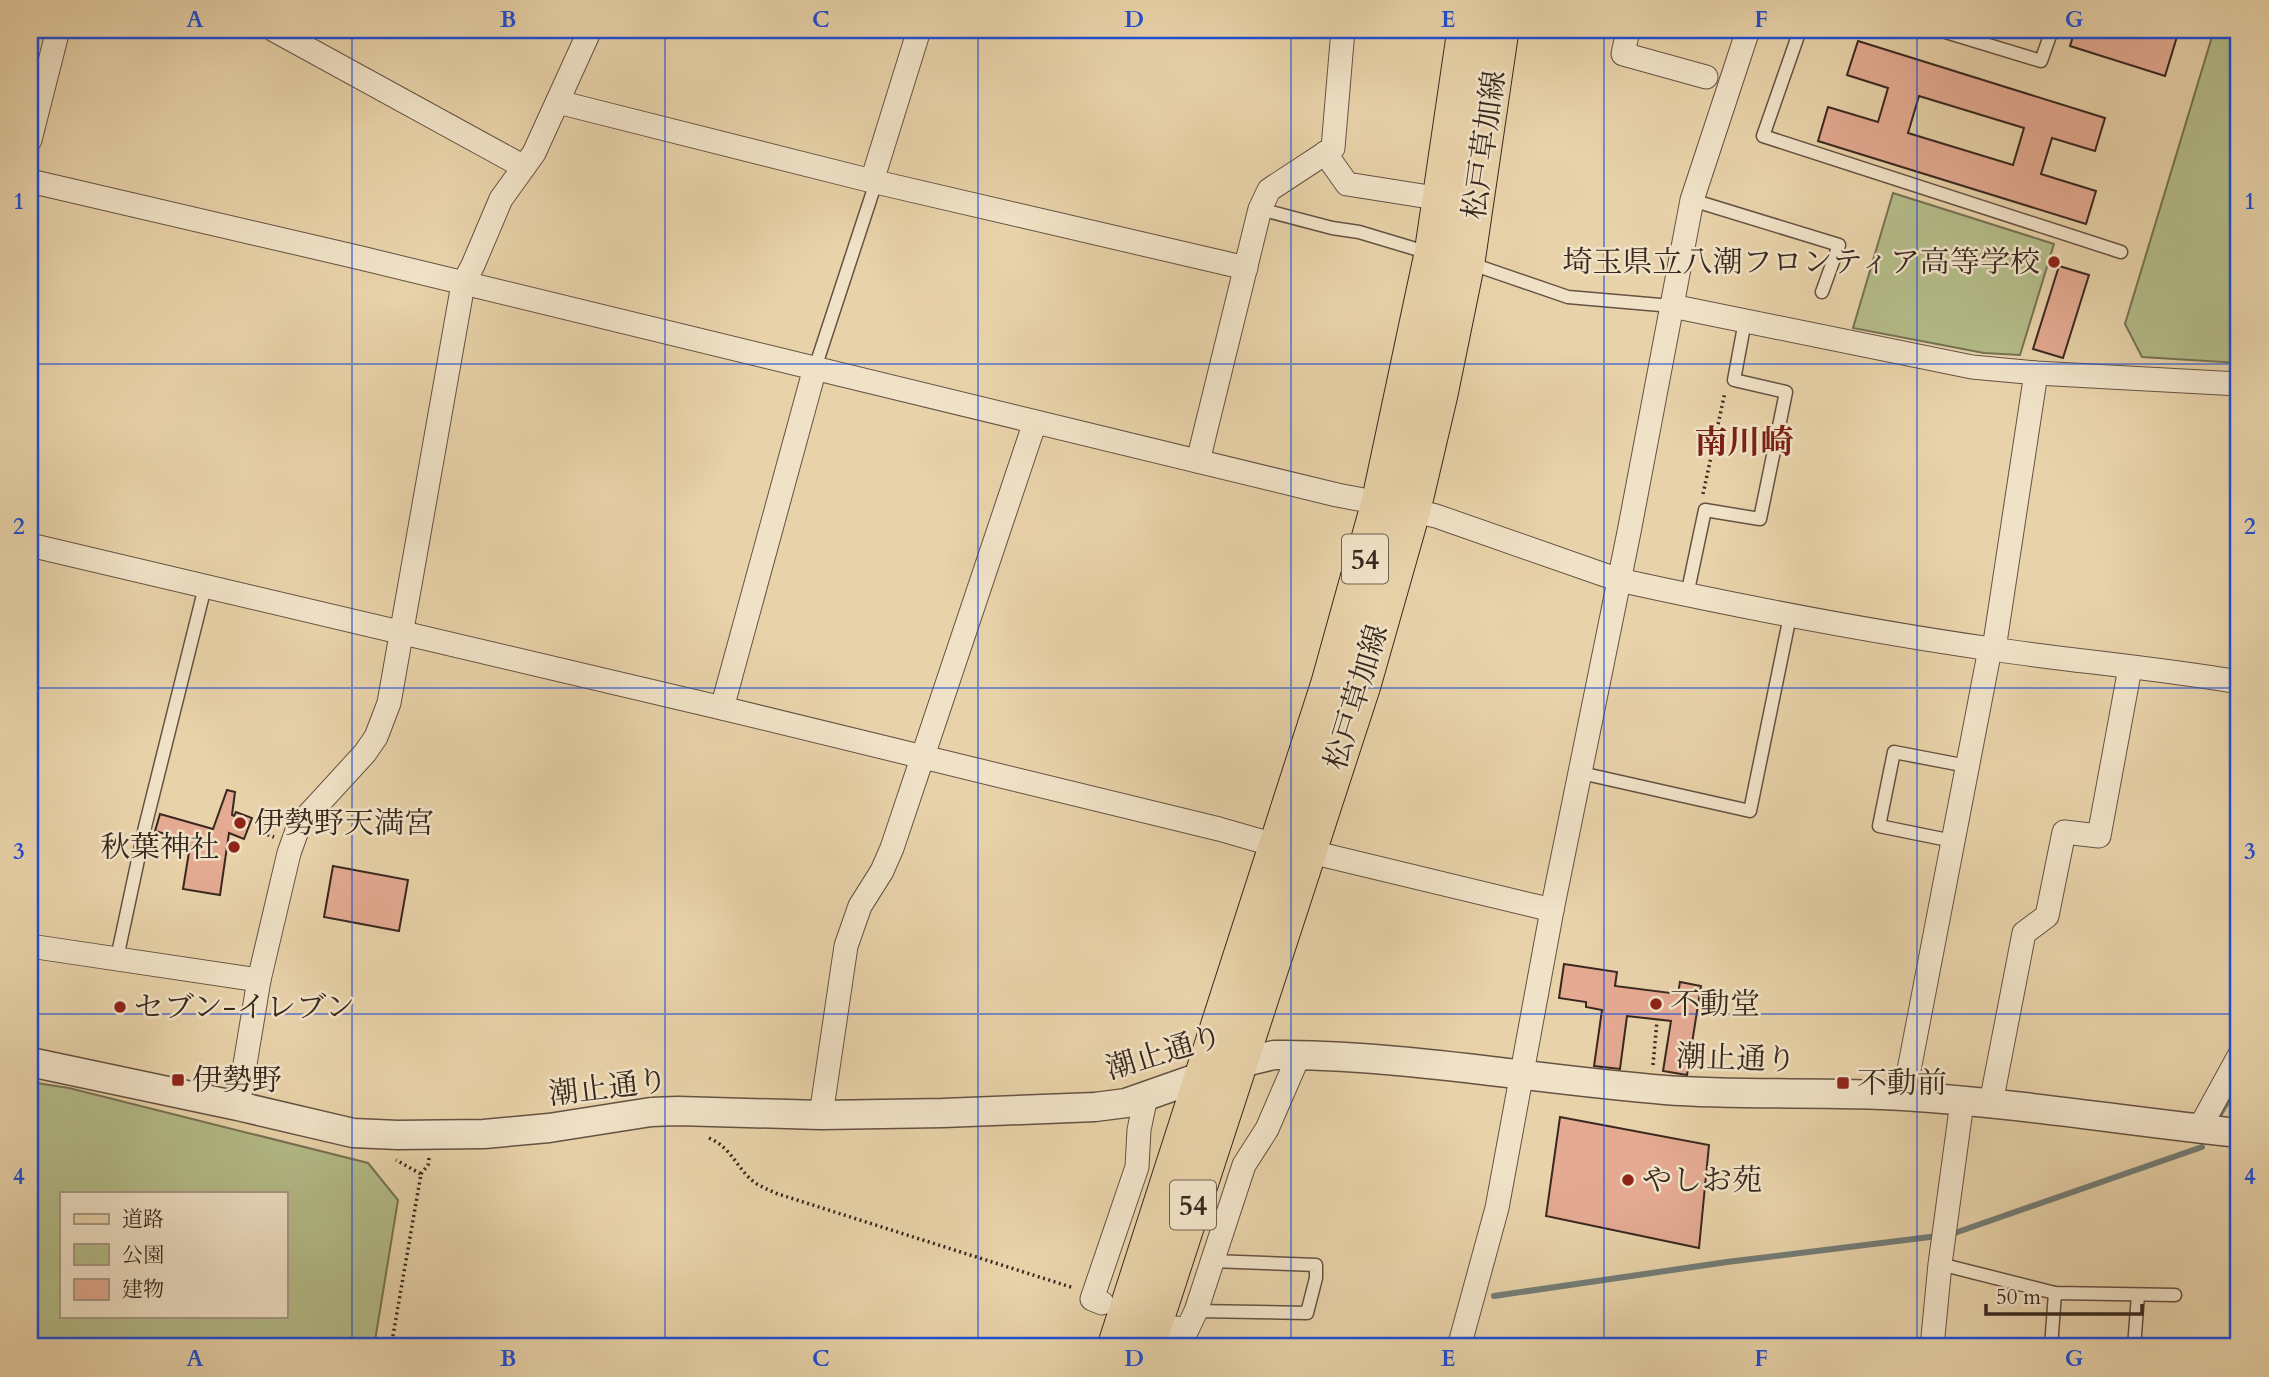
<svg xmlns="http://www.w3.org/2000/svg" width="2269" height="1377" font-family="Cardo,'Noto Serif JP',serif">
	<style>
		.green { fill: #b4bc89; stroke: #767254; stroke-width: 2; fill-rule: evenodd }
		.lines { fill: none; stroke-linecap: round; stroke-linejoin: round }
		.stream { stroke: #737d76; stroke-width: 6 }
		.building { fill: #e4aa92; stroke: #39281f; stroke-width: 2; fill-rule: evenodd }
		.service-casing { stroke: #655242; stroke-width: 15 }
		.minor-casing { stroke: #655242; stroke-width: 25 }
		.tertiary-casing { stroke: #655242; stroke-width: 31 }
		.primary-casing { stroke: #39281f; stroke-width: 39 }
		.path { stroke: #39281f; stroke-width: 3.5; stroke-dasharray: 2 3.5; stroke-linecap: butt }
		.service { stroke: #f0e2c7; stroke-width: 12 }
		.minor { stroke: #f0e2c7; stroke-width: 23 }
		.tertiary { stroke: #f0e2c7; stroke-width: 28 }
		.primary { stroke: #e8d2a9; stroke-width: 37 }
		.grid { fill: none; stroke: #1d4ed8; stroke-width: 2; stroke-opacity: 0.55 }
		.poi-dot { fill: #8f2418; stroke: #f0e2c7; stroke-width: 2.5 }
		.labels { text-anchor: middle; stroke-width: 5; stroke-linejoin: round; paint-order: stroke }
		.shield { fill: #f0e2c7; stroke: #706051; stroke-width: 2 }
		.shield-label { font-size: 28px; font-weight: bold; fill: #39281f }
		.street-label { font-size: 30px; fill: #39281f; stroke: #f0e2c7 }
		.poi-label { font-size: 30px; fill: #39281f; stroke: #f0e2c7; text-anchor: start }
		.quarter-label { font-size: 33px; font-weight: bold; fill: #7a1f14; stroke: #f0e2c7 }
		.neatline { fill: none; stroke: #1d4ed8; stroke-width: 2.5 }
		.grid-label { font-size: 23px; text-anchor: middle; font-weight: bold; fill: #1d4ed8 }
	</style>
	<rect width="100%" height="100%" fill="#e8d2a9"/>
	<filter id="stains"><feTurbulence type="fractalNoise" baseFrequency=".00286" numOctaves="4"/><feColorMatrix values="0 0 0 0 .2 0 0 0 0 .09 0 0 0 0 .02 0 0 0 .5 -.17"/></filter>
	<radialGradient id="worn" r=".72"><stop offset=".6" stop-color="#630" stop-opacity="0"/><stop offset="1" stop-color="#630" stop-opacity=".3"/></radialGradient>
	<g class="green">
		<path d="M2214,30H2239V363L2142,357L2125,324Z"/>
		<path d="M1893,193L2054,244L2020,355L1984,353L1853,328Z"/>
		<path d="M30,1082L69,1088L368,1163L398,1200L374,1347H30ZM285,1193V1316H61V1193Z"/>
	</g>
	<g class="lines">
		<g class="stream">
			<path d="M2220,1114L2239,1082"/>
			<path d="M1949,1235L2202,1147"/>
			<path d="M1494,1296L1727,1262L1938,1236"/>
		</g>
	</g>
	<g class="building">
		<path d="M2075,30H2179L2165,76L2070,46Z"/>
		<path d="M1858,41L2105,118L2095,151L2052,138L2041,174L2096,191L2086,224L1818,141L1828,107L1878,122L1888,88L1847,75ZM1919,96L2024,128L2013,165L1908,133Z"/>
		<path d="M2059,266L2089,275L2063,358L2033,349Z"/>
		<path d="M227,790L235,792L232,815L234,816L236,812L252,818L244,839L229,833L220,895L183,889L190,846L185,845L186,840L155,831L160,814L213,829Z"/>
		<path d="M333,866L408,880L399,931L324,917Z"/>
		<path d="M1564,964L1617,972L1615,986L1678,994L1680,982L1701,986L1687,1075L1663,1071L1671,1021L1627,1016L1620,1069L1594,1066L1602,1010L1586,1007V1002L1559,998Z"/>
		<path d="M1560,1117L1709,1145L1699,1248L1546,1216Z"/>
	</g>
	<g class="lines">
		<defs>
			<g id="service">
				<path d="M1800,30L1763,136L2121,252"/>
				<path d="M1939,30L2041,61L2052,30"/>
				<path d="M1692,200L1839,245L1822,292"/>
				<path d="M1260,209L1332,228L1359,232L1429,253"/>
				<path d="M1469,263L1568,297L1672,306"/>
				<path d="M815,368L876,182"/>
				<path d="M1687,595L1705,510L1760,519L1786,392L1734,380L1745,321"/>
				<path d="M1581,773L1750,811L1790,616"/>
				<path d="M1953,841L1879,826L1894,752L1967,766"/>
				<path d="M117,958L145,827L205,587"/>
				<path d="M1940,1264L2055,1293L2175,1295"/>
				<path d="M1196,1311L1307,1313L1316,1278V1265L1212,1261"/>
				<path d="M2051,1347L2055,1293"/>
				<path d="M2134,1347L2138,1295"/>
			</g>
			<g id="minor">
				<path d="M274,30L524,167"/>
				<path d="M1628,30L1623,54L1706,77"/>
				<path d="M558,102L876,182L1246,268"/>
				<path d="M30,140L58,30"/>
				<path d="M1325,153L1347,184L1442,199"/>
				<path d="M30,181L361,258L1337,495L1380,503L1436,516L1619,580C1742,607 1866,631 1991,649C2074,661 2157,668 2239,682"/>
				<path d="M872,181L919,30"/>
				<path d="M1672,306L1972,367L2036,373L2239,384"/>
				<path d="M1198,461L1260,209L1269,190L1333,148L1343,30"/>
				<path d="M30,545L722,708L1219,829L1278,846"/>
				<path d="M1994,649L2036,373"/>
				<path d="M722,708L815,368"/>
				<path d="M1307,851L1552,910"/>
				<path d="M30,946L259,980"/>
				<path d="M1904,1096L1990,649"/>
				<path d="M1991,1103L2024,933L2047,916L2064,832L2099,836L2130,668"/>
				<path d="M238,1106L259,980L289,853L299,825L365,753L376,737L389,703L463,284L473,265L501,199L534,153L590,30"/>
				<path d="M821,1115L846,946L860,906L882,871L892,848L1035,422"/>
				<path d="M2199,1129L2239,1056"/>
				<path d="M1102,1303L1092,1299L1137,1167L1139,1130L1146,1096"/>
				<path d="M1176,1328L1186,1332L1196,1311L1244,1165L1267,1129L1299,1055"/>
				<path d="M1459,1347L1497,1208L1552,910L1629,532L1692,200L1748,30"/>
				<path d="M1932,1347L1940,1264L1962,1102"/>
			</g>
			<path id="tertiary" d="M30,1062L238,1106L353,1133L398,1135L484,1134L549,1128L651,1112L678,1111L821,1115L943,1113L1095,1107L1126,1103L1240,1063L1274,1055H1285C1413,1056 1538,1080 1665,1090C1744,1096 1823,1091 1903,1096C2015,1103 2127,1121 2239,1133"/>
			<g id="primary">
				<path d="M1116,1347L1330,683L1380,503L1433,254L1466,30"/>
				<path d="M1146,1347L1362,685L1412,509L1439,394L1466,262L1500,30"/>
			</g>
		</defs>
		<use href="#service" class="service-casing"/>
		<use href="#minor" class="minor-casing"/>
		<use href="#tertiary" class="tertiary-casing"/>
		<use href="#primary" class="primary-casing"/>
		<g class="path">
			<path d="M1703,494L1725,392"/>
			<path d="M257,831L274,837"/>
			<path d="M1653,1065L1657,1021"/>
			<path d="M709,1138C733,1148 738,1172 757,1184C764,1188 771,1191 778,1194L1074,1288"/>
			<path d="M421,1174L428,1165L429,1158"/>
			<path d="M391,1347L421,1174L396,1160"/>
		</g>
		<use href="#service" class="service"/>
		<use href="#minor" class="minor"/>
		<use href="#tertiary" class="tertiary"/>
		<use href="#primary" class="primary"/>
	</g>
	<path class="grid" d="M352,30V1347M665,30V1347M978,30V1347M1291,30V1347M1604,30V1347M1917,30V1347M30,364H2239M30,688H2239M30,1014H2239"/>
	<g class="poi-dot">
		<circle cx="2054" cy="262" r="7"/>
		<circle cx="240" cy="823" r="7"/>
		<circle cx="234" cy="847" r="7"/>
		<circle cx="1656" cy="1004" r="7"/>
		<circle cx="120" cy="1007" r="7"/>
		<rect x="171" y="1073" width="14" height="14" rx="3.5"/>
		<rect x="1836" y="1076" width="14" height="14" rx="3.5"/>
		<circle cx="1628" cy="1180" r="7"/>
	</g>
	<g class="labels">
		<g class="shield">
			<rect x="1342" y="534.5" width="46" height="49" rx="5"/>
			<rect x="1170" y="1180.5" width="46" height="49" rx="5"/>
		</g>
		<g class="shield-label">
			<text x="1365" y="569">54</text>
			<text x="1193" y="1215">54</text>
		</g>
		<g class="street-label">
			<text transform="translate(1484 145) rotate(-82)" y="10">松戸草加線</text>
			<text transform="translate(1356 697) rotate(-73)" y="10">松戸草加線</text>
			<text transform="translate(1164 1052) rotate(-17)" y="10">潮止通り</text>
			<text transform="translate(1736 1058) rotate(2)" y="10">潮止通り</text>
			<text transform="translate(608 1087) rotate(-7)" y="10">潮止通り</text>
		</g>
		<g class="poi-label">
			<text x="2040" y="272" text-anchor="end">埼玉県立八潮フロンティア高等学校</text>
			<text x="254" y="833">伊勢野天満宮</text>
			<text x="220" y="857" text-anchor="end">秋葉神社</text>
			<text x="1670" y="1014">不動堂</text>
			<text x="134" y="1017">セブン-イレブン</text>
			<text x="192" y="1090">伊勢野</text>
			<text x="1857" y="1093">不動前</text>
			<text x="1642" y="1190">やしお苑</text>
		</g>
		<g class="quarter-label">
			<text x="1744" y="453">南川崎</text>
		</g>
	</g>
	<rect width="2269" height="1377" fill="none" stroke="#e8d2a9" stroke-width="77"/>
	<rect x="60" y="1192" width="228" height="126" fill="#f0e2c7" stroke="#a79884" stroke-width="2"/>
	<rect x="74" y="1214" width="35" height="10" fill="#e8d2a9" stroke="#a79884" stroke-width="2"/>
	<text x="122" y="1226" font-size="21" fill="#39281f">道路</text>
	<rect x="74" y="1244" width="35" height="21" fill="#b4bc89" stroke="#a79884" stroke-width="2"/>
	<text x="122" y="1262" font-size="21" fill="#39281f">公園</text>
	<rect x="74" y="1279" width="35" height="21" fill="#e4aa92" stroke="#a79884" stroke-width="2"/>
	<text x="122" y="1296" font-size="21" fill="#39281f">建物</text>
	<path d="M1986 1304v10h156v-10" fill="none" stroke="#39281f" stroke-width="3.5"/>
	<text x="1996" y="1304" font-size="21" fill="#39281f" stroke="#f0e2c7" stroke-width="5" paint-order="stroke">50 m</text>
	<rect x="38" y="38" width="2192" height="1300" class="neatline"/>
	<g class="grid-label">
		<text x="195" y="27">A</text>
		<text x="508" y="27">B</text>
		<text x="821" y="27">C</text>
		<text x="1134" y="27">D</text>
		<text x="1448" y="27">E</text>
		<text x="1761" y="27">F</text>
		<text x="2074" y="27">G</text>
		<text x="19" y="209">1</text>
		<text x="2250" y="209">1</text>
		<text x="19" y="534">2</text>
		<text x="2250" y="534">2</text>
		<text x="19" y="859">3</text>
		<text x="2250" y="859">3</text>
		<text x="19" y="1184">4</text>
		<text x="2250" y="1184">4</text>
		<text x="195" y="1366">A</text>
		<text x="508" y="1366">B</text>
		<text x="821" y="1366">C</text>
		<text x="1134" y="1366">D</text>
		<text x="1448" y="1366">E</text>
		<text x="1761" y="1366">F</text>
		<text x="2074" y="1366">G</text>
	</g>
	<rect width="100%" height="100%" filter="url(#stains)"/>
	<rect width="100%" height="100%" fill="url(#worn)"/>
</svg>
